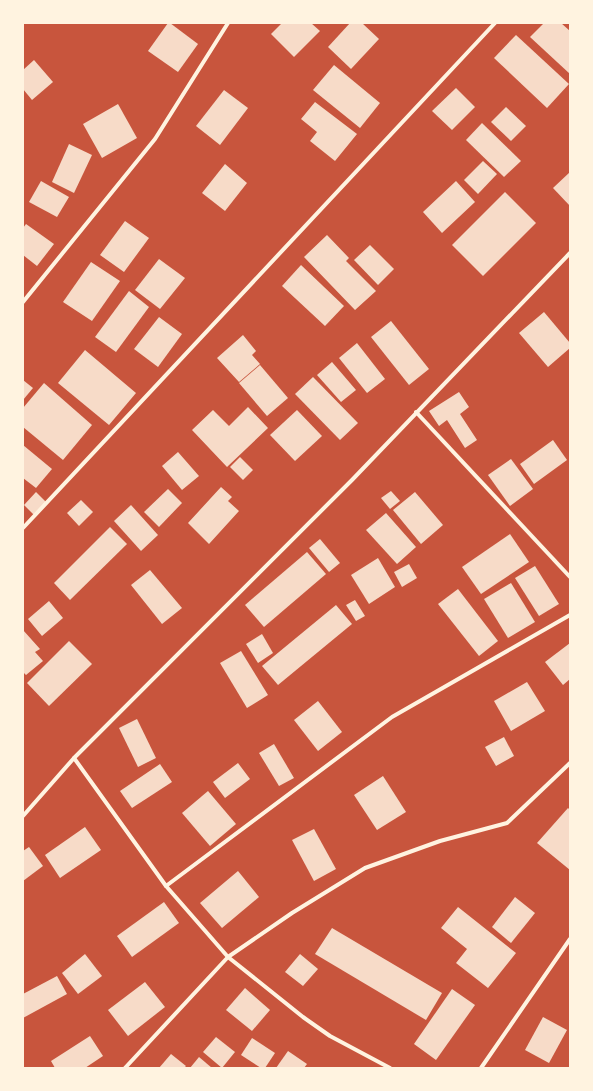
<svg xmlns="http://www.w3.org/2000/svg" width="593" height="1091" font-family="'Titillium Web',sans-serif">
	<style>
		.building { fill: #f7dbc8 }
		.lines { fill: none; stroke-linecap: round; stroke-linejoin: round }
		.minor { stroke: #fff3e0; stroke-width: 4 }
	</style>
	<rect width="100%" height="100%" fill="#c8553d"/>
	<g class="building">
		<path d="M168,23H170L198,44L178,72L148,51Z"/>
		<path d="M282,23H311L320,31L294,57L271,34Z"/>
		<path d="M350,23H362L379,39L351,69L328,47Z"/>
		<path d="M544,23H561L570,31V74L530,37Z"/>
		<path d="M516,35L569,84L547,108L494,58Z"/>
		<path d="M34,60L53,82L32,100L23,89V70Z"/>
		<path d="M334,65L380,103L360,128L313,90Z"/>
		<path d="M456,88L475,107L452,130L432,111Z"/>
		<path d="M224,90L248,108L220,145L196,126Z"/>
		<path d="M315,102L357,134L335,161L310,141L317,132L301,119Z"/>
		<path d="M118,104L137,138L102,158L83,124Z"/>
		<path d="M506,107L526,126L511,141L491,122Z"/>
		<path d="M482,123L521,161L504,177L466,140Z"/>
		<path d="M69,144L92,155L74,193L52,182Z"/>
		<path d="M483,161L497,174L478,194L464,180Z"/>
		<path d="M225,164L247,183L225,211L202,193Z"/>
		<path d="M570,172V206L553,188Z"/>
		<path d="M41,181L69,197L57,217L29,202Z"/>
		<path d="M456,181L475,202L442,233L423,212Z"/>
		<path d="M505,192L536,223L483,276L452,245Z"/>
		<path d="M125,221L149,238L124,272L100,255Z"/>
		<path d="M26,224L54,244L37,266L23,255V228Z"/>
		<path d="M327,235L349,258L346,261L376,291L355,310L304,257Z"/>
		<path d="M370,245L394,269L378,285L354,260Z"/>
		<path d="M159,259L185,278L160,309L135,290Z"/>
		<path d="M91,262L120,281L92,321L63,302Z"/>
		<path d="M301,265L344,306L325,326L282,286Z"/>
		<path d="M129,291L149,307L116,352L95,337Z"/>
		<path d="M544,312L570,343V348L548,367L519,333Z"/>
		<path d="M159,317L182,334L158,367L134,349Z"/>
		<path d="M391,321L429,369L409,385L371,337Z"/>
		<path d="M243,335L256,351L252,355L260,364L239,382L217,358Z"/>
		<path d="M357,343L385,379L367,393L339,358Z"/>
		<path d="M85,350L136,393L109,425L58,383Z"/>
		<path d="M332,362L356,390L341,402L317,375Z"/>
		<path d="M260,365L288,398L267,416L239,383Z"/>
		<path d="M313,377L358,423L340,440L295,394Z"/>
		<path d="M23,380L33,388L23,400Z"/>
		<path d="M44,383L92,425L63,460L23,427V408Z"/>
		<path d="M459,392L469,407L460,414L477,440L465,448L447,420L439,426L429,411Z"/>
		<path d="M248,407L268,428L227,467L192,430L213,410L229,426Z"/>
		<path d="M297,410L322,436L295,461L270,435Z"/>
		<path d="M553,440L567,460L534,484L520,464Z"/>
		<path d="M23,445L52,469L36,488L23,478Z"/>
		<path d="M178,452L199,476L182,490L162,466Z"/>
		<path d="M240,457L253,470L243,480L230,467Z"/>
		<path d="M511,459L533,489L510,506L488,475Z"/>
		<path d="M221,487L232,497L228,501L239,511L209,544L188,523Z"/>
		<path d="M168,489L182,503L159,527L144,512Z"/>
		<path d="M391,491L400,501L390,509L381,498Z"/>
		<path d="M36,492L46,502L34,515L24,505Z"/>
		<path d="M415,492L443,525L421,544L393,510Z"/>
		<path d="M81,500L93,512L79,526L67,513Z"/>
		<path d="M131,505L158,535L141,551L114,521Z"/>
		<path d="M386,513L416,547L397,564L366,530Z"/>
		<path d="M110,527L127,544L70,600L54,583Z"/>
		<path d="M510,534L529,562L481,594L462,567Z"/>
		<path d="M320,539L340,563L329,572L309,548Z"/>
		<path d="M307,552L326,574L264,627L245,605Z"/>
		<path d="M378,558L395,587L369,604L351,575Z"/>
		<path d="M409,564L417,578L402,587L394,572Z"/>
		<path d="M535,566L559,604L539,616L515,578Z"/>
		<path d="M150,570L182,608L162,624L131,585Z"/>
		<path d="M511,583L535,622L508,638L484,599Z"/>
		<path d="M458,589L498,641L479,656L438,604Z"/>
		<path d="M355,600L365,616L356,621L346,605Z"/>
		<path d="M49,601L63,618L42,636L28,619Z"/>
		<path d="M336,605L352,624L278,685L262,666Z"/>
		<path d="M23,630L40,649L35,652L43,661L26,675L23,672Z"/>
		<path d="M262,634L273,653L258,663L246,644Z"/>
		<path d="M69,641L92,664L49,706L27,683Z"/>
		<path d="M570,643V679L563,685L545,662Z"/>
		<path d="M241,651L268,695L247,708L220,663Z"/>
		<path d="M527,682L545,711L511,731L494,701Z"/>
		<path d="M318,701L342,732L318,751L294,720Z"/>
		<path d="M137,719L156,758L138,767L119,728Z"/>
		<path d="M504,737L514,756L496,766L485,747Z"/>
		<path d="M274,744L294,778L279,786L259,753Z"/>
		<path d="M238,763L250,779L225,798L213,782Z"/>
		<path d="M160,764L172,782L132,808L120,791Z"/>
		<path d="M383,776L406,812L377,830L354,795Z"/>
		<path d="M208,791L236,824L210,846L182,813Z"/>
		<path d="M568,808L570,810V870L537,843Z"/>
		<path d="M85,827L101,850L60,878L45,855Z"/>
		<path d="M314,829L336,869L314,881L292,840Z"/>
		<path d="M29,847L43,866L23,881V851Z"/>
		<path d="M238,871L259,897L222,928L200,903Z"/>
		<path d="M515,897L535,913L511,943L492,927Z"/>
		<path d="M164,902L179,923L132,957L117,936Z"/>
		<path d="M458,907L516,953L488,988L456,963L467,949L441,928Z"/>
		<path d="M332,928L442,993L426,1020L315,954Z"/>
		<path d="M85,954L102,976L78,994L62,973Z"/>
		<path d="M300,954L318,969L303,986L285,972Z"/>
		<path d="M57,976L67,994L23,1018V994Z"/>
		<path d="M145,982L165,1007L128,1036L108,1010Z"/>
		<path d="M245,988L270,1010L252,1031L226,1010Z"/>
		<path d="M452,989L475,1005L436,1060L414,1044Z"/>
		<path d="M543,1017L567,1030L549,1063L525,1050Z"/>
		<path d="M90,1036L103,1056L85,1068H55L51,1061Z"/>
		<path d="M216,1037L235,1052L222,1068L203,1052Z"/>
		<path d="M252,1038L275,1053L265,1068H261L241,1055Z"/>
		<path d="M288,1051L307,1064L304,1068H276Z"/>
		<path d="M171,1054L186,1066L184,1068H159Z"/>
		<path d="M199,1057L212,1068H190Z"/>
	</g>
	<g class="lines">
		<g class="minor">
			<path d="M23,302L155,139L228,23"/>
			<path d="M416,412L570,577"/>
			<path d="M23,528L495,23"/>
			<path d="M74,758L166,886L228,957L303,1017L330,1036L390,1068"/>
			<path d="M23,816L74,758L352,480L570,253"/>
			<path d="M166,886L392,717L570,615"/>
			<path d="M125,1068L228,957L292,913L365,868L440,841L507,823L570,763"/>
			<path d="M481,1068L570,939"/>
		</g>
	</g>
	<rect width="593" height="1091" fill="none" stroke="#fff3e0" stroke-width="48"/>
</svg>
